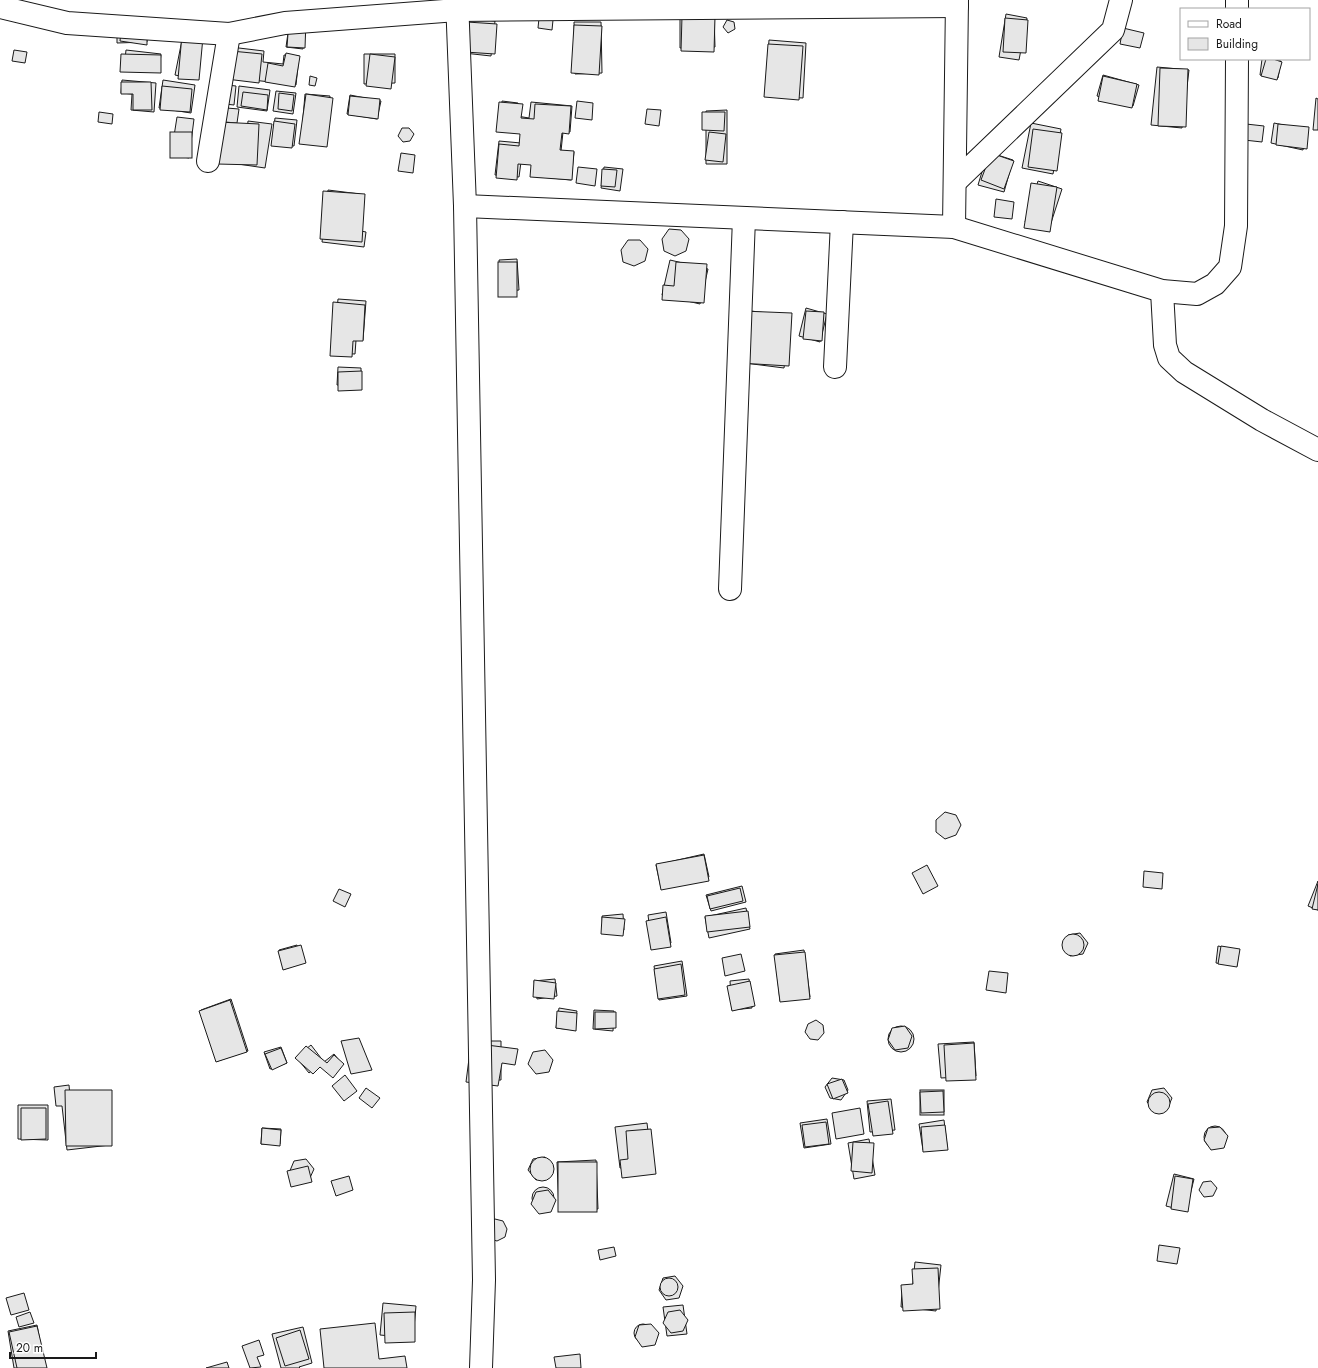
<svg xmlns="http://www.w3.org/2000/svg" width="1318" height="1368" font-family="Jost,sans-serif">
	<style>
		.building { fill: #e6e6e6; stroke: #1a1a1a }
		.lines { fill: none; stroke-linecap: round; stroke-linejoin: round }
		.minor-casing { stroke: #1a1a1a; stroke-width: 24 }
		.minor { stroke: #fff; stroke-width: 22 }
	</style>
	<rect width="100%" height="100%" fill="#fff"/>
	<g class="building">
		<path d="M540,8L554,10L552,30L538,28Z"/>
		<path d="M1006,14L1027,18L1019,60L999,57Z"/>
		<path d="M714,15L715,47L680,48V16Z"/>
		<path d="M682,16L715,17L714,52L681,51Z"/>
		<path d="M468,18L495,21L491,56L464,53Z"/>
		<path d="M1005,18L1028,20L1026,53L1003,52Z"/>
		<path d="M290,19L307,21L303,49L286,47Z"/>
		<path d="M289,20H306L305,48L287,47Z"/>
		<path d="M727,20L734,22L735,29L728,33L723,27Z"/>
		<path d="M146,21L147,42L117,43V22Z"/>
		<path d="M122,22L147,39V45L120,41Z"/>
		<path d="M467,22L497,24L495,54L465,52Z"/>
		<path d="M574,22H601L602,73L575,74Z"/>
		<path d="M574,25L602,26L599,75L571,73Z"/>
		<path d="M1123,28L1144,33L1140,48L1120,44Z"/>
		<path d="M184,30L203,33L194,79L175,75Z"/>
		<path d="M182,35L203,37L199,80L178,79Z"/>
		<path d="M769,40L806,43L803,98L765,96Z"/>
		<path d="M768,44L803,46L799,100L764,97Z"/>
		<path d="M222,46L264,51L263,62L283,64L284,55L299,56L296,85L218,76Z"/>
		<path d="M14,50L27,52L25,63L12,61Z"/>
		<path d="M126,50L161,54L159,72L124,68Z"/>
		<path d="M221,50L262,54L259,83L218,78Z"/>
		<path d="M286,53L300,56L295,87L265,82L268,63L283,66Z"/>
		<path d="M121,54L161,55V73L120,72Z"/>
		<path d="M364,54H395V83L364,84Z"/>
		<path d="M370,54L395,57L391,89L366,86Z"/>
		<path d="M1262,59L1281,61L1278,78L1260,75Z"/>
		<path d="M1266,59H1273L1282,62L1277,80L1261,76Z"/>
		<path d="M1157,67L1189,70L1182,128L1151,125Z"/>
		<path d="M1160,68L1188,69L1186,127L1158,126Z"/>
		<path d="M1103,75L1139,85L1133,106L1097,96Z"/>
		<path d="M310,76L317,78L315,86L309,85Z"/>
		<path d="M1103,76L1137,84L1132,108L1098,101Z"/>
		<path d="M122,80L156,83L154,112L131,110L132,94L121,93Z"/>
		<path d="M163,80L195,85L191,113L159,108Z"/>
		<path d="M121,82H151L152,110H133V94H121Z"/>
		<path d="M218,84L236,86L234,105L216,103Z"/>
		<path d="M162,86L192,89L190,112L160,110Z"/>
		<path d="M239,86L270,90L267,111L237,107Z"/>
		<path d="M276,91L296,93L293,114L273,111Z"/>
		<path d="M243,92L268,95L267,110L241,106Z"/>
		<path d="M279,93L294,95L292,111L278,109Z"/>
		<path d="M305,94L330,96L326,144L301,142Z"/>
		<path d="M306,94L333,98L327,147L299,144Z"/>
		<path d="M350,95L381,101L377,119L347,114Z"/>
		<path d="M350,96L380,99L378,119L348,115Z"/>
		<path d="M1316,98L1318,99V130H1313Z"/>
		<path d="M502,101L518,103L517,116L529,118L531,102L572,106L570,132H563L561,151L574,152L571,180L531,176L533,164L521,162L519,177L495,175L499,141L521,143L523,131L500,128Z"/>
		<path d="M577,101L593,103L592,120L575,118Z"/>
		<path d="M499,102L523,104L521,118L534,119L535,104L571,106L569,134L562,133L560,150L574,151L572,180L530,177L531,165L518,164L517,180L496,178L499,144L519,146L520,134L496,132Z"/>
		<path d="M214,107L239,109L237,123L212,121Z"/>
		<path d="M647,109L661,110L659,126L645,124Z"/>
		<path d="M727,110V164H706V111Z"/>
		<path d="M99,112L113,114L112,124L98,122Z"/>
		<path d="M702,112H725L724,131L702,130Z"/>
		<path d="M177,117L194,119L189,158L171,155Z"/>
		<path d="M275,118L297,120L294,146L272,144Z"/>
		<path d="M248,121L272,124L265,168L211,160L215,136L226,138L228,127L238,128V131L247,132Z"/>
		<path d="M274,121L295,124L292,148L271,146Z"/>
		<path d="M218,122L259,124L257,165L217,164Z"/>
		<path d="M1031,123L1061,129L1053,174L1022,168Z"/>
		<path d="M1274,123L1307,130L1303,150L1271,143Z"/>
		<path d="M1246,124L1264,126L1262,142L1244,140Z"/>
		<path d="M1278,124L1309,127L1307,149L1276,145Z"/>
		<path d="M402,128H409L414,134L410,141L403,142L398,136Z"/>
		<path d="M1033,129L1062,133L1057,171L1028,167Z"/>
		<rect x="170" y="132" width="22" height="26"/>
		<path d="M709,132L726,134L723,162L705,160Z"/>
		<path d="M988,152L1013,160L1004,192L978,185Z"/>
		<path d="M401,153L415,155L413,173L398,171Z"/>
		<path d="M991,153L1014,161L1004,189L981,180Z"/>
		<path d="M578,167L597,169L595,186L576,183Z"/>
		<path d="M604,167L623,169L620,191L601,188Z"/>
		<path d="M602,169L617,170L615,187L601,186Z"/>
		<path d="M1038,181L1062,189L1049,229L1025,222Z"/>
		<path d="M1031,183L1057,187L1050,232L1024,228Z"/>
		<path d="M328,190L360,194L356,230L366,232L364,247L322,242Z"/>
		<path d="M323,191L365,194L362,242L320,239Z"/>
		<path d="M996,199L1014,202L1012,219L994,217Z"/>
		<path d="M669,229L681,230L689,239L686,251L675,256L664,251L662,239Z"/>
		<path d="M628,240H640L648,249L645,261L634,266L623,262L621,250Z"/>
		<path d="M517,259L519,290L501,292L499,260Z"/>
		<path d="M670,260L708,269L700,304L662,295Z"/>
		<rect x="498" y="262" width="19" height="35"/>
		<path d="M676,262L707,264L704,303L662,300L663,285L674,286Z"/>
		<path d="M338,299L366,301L363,340H356L355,354L333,353Z"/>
		<path d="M333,302L365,305L363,341H353L352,357L330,356Z"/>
		<path d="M806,308L827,314L820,342L799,336Z"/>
		<path d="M743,310L791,316L784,368L737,362Z"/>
		<path d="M742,311L792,313L789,366L739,363Z"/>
		<path d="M806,311L824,312L822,341L803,339Z"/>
		<path d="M338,367L361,368V386L337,385Z"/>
		<path d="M362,371V390L338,391V372Z"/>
		<path d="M945,812L956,815L961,825L956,835L945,839L936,832V820Z"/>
		<path d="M704,854L709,877L661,888L656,865Z"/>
		<path d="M704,855L709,881L661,890L656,864Z"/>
		<path d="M927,865L938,886L923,894L912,873Z"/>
		<path d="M1144,871L1163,873L1162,889L1143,887Z"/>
		<path d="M1318,881V910L1308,906Z"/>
		<path d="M1318,884V910L1312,909Z"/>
		<path d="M742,886L746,902L711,911L706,895Z"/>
		<path d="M740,888L743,901L710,909L707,896Z"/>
		<path d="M339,889L351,894L345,907L333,901Z"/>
		<path d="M746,908L750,929L709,938L705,917Z"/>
		<path d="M748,911L750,927L707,932L705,916Z"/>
		<path d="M666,912L671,943L652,946L648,915Z"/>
		<path d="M623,914L624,930L603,932L602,916Z"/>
		<path d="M602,917L625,919L623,936L601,934Z"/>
		<path d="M666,917L671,947L651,950L646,921Z"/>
		<path d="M1080,933L1088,943L1083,954L1070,956L1063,946L1068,935Z"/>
		<circle cx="1073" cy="945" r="11"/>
		<path d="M297,945L303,963L285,969L279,950Z"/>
		<path d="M301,945L306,963L283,970L278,951Z"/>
		<path d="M1218,946L1239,950L1237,966L1216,963Z"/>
		<path d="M1221,946L1240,949L1237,967L1218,964Z"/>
		<path d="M804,950L810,997L780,1001L775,954Z"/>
		<path d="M805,952L810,999L780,1002L774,955Z"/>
		<path d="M741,954L745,971L725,976L722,958Z"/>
		<path d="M682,961L687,996L659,1000L654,966Z"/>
		<path d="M681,964L685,995L658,999L654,969Z"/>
		<path d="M989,971L1008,973L1006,993L986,990Z"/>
		<path d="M555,979L557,996L537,999L534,981Z"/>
		<path d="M749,979L752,1008L732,1010L730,981Z"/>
		<path d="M534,980L556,983L554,999L533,997Z"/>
		<path d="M750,981L755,1006L732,1011L727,986Z"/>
		<path d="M231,999L248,1051L218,1061L201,1010Z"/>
		<path d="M230,1000L247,1052L216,1062L199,1011Z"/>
		<path d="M559,1008L577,1011L574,1030L556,1028Z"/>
		<path d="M594,1010L614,1011L613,1031L593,1029Z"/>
		<path d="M557,1011L577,1013L576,1031L556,1028Z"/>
		<path d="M595,1012H616V1028L595,1029Z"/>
		<path d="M816,1020L823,1025L824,1033L818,1040L810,1039L805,1032L808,1024Z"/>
		<circle cx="901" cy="1039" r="13"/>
		<path d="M905,1026L912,1036L908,1048L895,1050L888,1040L892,1028Z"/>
		<path d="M359,1038L372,1070L351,1074L341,1041Z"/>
		<path d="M471,1041H501V1080H470Z"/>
		<path d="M974,1042L976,1076L941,1078L938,1044Z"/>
		<path d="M471,1043L518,1049L515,1065L502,1063L498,1086L466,1082Z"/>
		<path d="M974,1043L976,1080L946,1081L944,1045Z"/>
		<path d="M311,1045L324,1062L334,1054L342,1064L330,1074L321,1063L309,1073L296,1057Z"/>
		<path d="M306,1046L327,1063L334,1055L344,1064L333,1078L320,1067L313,1074L295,1058Z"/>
		<path d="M281,1047L287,1063L270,1069L264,1052Z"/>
		<path d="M281,1048L287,1063L272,1070L265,1054Z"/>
		<path d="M545,1050L553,1060L549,1072L536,1074L528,1064L533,1052Z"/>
		<path d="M345,1075L357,1091L344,1101L332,1086Z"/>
		<path d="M832,1078L844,1080L848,1090L841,1100L830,1098L825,1087Z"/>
		<path d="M842,1079L848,1093L833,1099L827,1084Z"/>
		<path d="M69,1085L70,1096L103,1092L110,1145L67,1150L62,1106H56L54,1087Z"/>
		<path d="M366,1088L380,1098L372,1108L359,1098Z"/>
		<path d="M1164,1088L1172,1098L1167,1110L1155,1111L1147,1102L1152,1090Z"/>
		<path d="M65,1090H112V1146H66Z"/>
		<rect x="920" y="1090" width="24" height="25"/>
		<path d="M943,1091L944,1112L921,1113L920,1092Z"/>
		<circle cx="1159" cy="1103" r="11"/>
		<path d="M891,1099L895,1130L870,1132L867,1101Z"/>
		<path d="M888,1101L893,1134L873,1136L868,1104Z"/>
		<path d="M18,1105H48V1140L18,1139Z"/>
		<path d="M21,1108H46V1139L21,1140Z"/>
		<path d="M860,1108L864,1134L836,1139L832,1113Z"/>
		<path d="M827,1119L831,1144L804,1148L800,1123Z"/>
		<path d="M944,1120L947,1145L923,1150L919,1124Z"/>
		<path d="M826,1122L829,1144L805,1147L802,1125Z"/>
		<path d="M647,1123L652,1164L620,1168L615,1127Z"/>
		<path d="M945,1125L948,1150L923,1152L921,1127Z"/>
		<circle cx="1215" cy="1137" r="11"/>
		<path d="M1220,1127L1228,1136L1224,1148L1211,1150L1204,1140L1208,1128Z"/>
		<path d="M262,1128L281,1129L280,1144H261Z"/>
		<path d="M262,1128L281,1130L280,1146L261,1144Z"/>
		<path d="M651,1129L656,1174L622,1178L620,1160L628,1159L626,1131Z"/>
		<path d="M869,1139L875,1175L854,1179L848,1143Z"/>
		<path d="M853,1142L874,1143L872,1173L851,1171Z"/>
		<path d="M545,1157L553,1167L548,1178L536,1180L528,1170L533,1159Z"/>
		<circle cx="542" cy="1169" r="12"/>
		<path d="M306,1159L314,1169L309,1180L297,1182L289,1173L294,1161Z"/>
		<path d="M596,1160L598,1209L559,1211L557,1162Z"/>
		<rect x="558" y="1162" width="39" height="50"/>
		<path d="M308,1166L312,1182L291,1187L287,1171Z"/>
		<path d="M1174,1174L1194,1179L1186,1211L1166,1206Z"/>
		<path d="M349,1176L353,1190L336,1196L331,1181Z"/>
		<path d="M1175,1176L1193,1179L1188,1212L1171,1209Z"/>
		<path d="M1211,1181L1217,1188L1213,1196L1204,1197L1199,1190L1203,1182Z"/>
		<circle cx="543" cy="1198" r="11"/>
		<path d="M548,1190L556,1200L551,1212L539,1214L531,1204L536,1192Z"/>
		<path d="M495,1219L503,1221L507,1229L505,1237L497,1241L490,1239L487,1223Z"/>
		<path d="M1159,1245L1180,1248L1177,1264L1157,1261Z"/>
		<path d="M614,1247L616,1256L600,1260L598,1250Z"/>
		<path d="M915,1262L941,1265L936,1311L901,1307L902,1291L912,1292Z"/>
		<path d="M938,1268L940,1309L903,1311L901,1285L913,1284L912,1269Z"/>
		<path d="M675,1276L683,1286L679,1298L666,1300L659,1290L663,1278Z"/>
		<circle cx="669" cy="1287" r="9"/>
		<path d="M24,1293L29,1310L11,1315L6,1298Z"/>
		<path d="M383,1303L416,1306L413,1338L380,1335Z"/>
		<path d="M683,1305L687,1334L667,1336L663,1307Z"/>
		<path d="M680,1310L688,1320L683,1331L671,1333L663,1323L668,1312Z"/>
		<path d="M30,1312L34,1323L19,1327L16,1317Z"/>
		<path d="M415,1312V1342L385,1343L384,1313Z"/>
		<path d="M375,1323L379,1359L405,1356L407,1368H324L320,1329Z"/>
		<circle cx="643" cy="1333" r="9"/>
		<path d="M651,1324L659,1333L655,1345L642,1347L635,1337L639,1325Z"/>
		<path d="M37,1325L45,1368H14L8,1331Z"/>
		<path d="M37,1326L47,1368H17L9,1332Z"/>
		<path d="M303,1327L312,1363L299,1367L300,1368H281L272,1334Z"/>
		<path d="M300,1330L309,1359L285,1366L276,1338Z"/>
		<path d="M259,1340L264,1355L257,1357L261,1367L250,1368L242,1346Z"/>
		<path d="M580,1354L581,1368H556L554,1357Z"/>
		<path d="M227,1362L229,1368H206Z"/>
	</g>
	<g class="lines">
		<defs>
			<g id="minor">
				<path d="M457,0L465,206L484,1280L481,1368"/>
				<path d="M0,7L67,23L229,34L285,23L457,10L957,6"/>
				<path d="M1237,9V0"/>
				<path d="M208,161L229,34"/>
				<path d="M955,182L1113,30L1121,0"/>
				<path d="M465,206L954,227L1162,291L1197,294L1215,284L1230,267L1236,226L1237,59"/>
				<path d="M954,227L957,0"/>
				<path d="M1162,291L1165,345L1169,358L1184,372L1262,420L1318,450"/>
				<path d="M835,367L842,222"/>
				<path d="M730,589L744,218"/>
			</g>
		</defs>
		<use href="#minor" class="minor-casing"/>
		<use href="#minor" class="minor"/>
	</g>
	<rect x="1180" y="8" width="130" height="52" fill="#ffffff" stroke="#a3a3a3"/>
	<rect x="1188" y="21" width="20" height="6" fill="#ffffff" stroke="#a3a3a3"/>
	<text x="1216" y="28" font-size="12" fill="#1a1a1a">Road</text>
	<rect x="1188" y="38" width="20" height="12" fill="#e6e6e6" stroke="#a3a3a3"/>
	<text x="1216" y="48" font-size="12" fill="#1a1a1a">Building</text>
	<path d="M10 1352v6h86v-6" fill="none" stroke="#1a1a1a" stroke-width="2"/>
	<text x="16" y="1352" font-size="12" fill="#1a1a1a" stroke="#ffffff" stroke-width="3" paint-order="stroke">20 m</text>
</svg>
